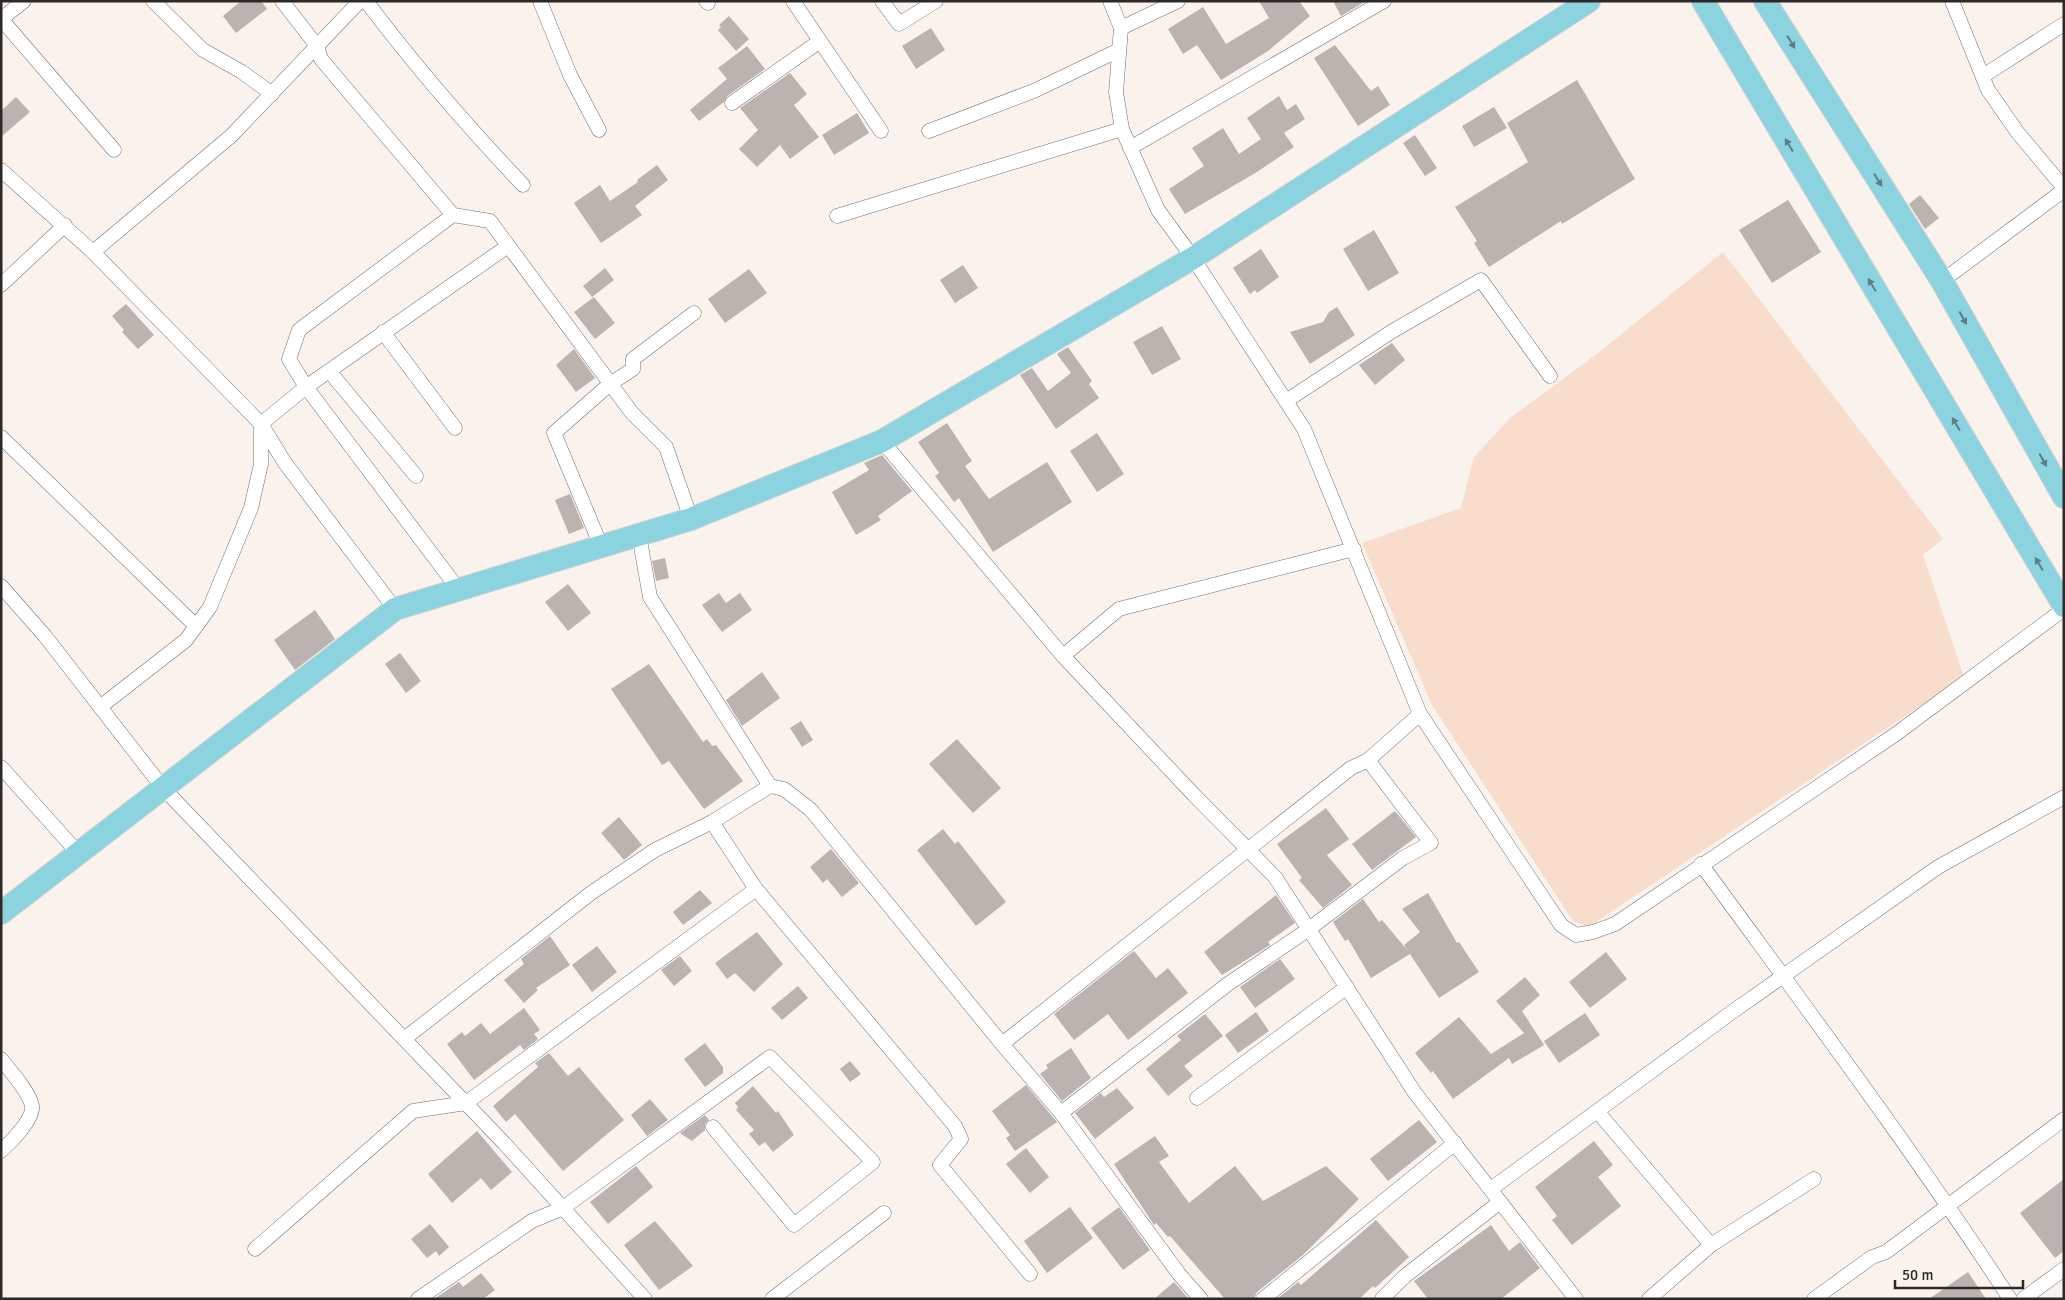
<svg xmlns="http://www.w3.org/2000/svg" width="2065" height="1300" font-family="Signika,sans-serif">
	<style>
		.green { fill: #f8ddcd }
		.building { fill: #bbb3af }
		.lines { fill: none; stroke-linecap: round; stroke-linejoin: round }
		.street-casing { stroke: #77706c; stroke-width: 15 }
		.primary-casing { stroke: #d1d0d0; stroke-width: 24 }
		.street { stroke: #fff; stroke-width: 14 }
		.primary { stroke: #8cd3e0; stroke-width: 22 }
		.oneway { fill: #5c7e84 }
	</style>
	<rect width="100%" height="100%" fill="#faf2ed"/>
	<path class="green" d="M1723,252L1943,539L1923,555L1964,677L1588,927L1573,921L1432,705L1362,543L1461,508L1474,457L1510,418L1597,354Z"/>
	<g class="building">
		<path d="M241,1H261L267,9L236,33L223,16Z"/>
		<path d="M1259,1H1299L1310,16L1268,51L1221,80L1197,45L1183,54L1168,29L1203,7L1226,44L1269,18Z"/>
		<path d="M1333,1H1366L1341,16Z"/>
		<path d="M729,16L749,39L736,51L718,30L721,27L719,25Z"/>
		<path d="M931,28L945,50L916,69L902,46Z"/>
		<path d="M1335,45L1371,91L1378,86L1390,105L1358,126L1314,58Z"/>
		<path d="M747,46L765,69L727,96L724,102L699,121L690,110L727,79L718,68Z"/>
		<path d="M790,73L807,94L794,105L819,137L790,159L780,145L757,167L739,149L758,130L740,108Z"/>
		<path d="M1577,80L1635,179L1562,224L1561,221L1489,267L1474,243L1477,241L1455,207L1528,162L1507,123Z"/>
		<path d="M1279,96L1287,110L1296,104L1305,119L1284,133L1294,147L1257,172L1185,214L1169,189L1204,166L1192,148L1223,128L1239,154L1261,139L1247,118Z"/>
		<path d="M16,97L30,112L1,137V111Z"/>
		<path d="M1494,107L1507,128L1474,147L1462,126Z"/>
		<path d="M857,113L869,133L834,155L822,135Z"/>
		<path d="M1415,135L1437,168L1425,176L1403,143Z"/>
		<path d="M657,165L668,180L635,206L642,215L601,243L574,203L600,185L610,201L638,182L637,180Z"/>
		<path d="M1920,195L1939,218L1925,229L1909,204Z"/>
		<path d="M1788,200L1821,252L1772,283L1739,230Z"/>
		<path d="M1374,230L1399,273L1368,291L1343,249Z"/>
		<path d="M1261,249L1279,277L1257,293L1255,290L1250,294L1233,268Z"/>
		<path d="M963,265L978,288L955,303L940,280Z"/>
		<path d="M605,268L614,280L592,297L583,286Z"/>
		<path d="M749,269L767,293L725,323L708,299Z"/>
		<path d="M594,297L615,323L595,339L574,312Z"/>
		<path d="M126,304L154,335L138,349L122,332L124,330L112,316Z"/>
		<path d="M1337,307L1355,335L1310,364L1290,332L1323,322L1329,312Z"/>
		<path d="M1162,326L1181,359L1152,375L1133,342Z"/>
		<path d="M1392,343L1405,360L1375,385L1359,365Z"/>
		<path d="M1068,347L1092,381L1089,384L1099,398L1056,429L1020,375L1032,368L1048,391L1071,373L1057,354Z"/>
		<path d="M574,349L595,378L576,392L556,365Z"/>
		<path d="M947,423L972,461L965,466L989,499L1047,462L1072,502L993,552L959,498L954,502L935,476L939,473L918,442Z"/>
		<path d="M1097,433L1124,474L1097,492L1070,451Z"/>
		<path d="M882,455L912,491L878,516L881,520L856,535L832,492L869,470L864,463Z"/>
		<path d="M570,494L584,528L569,534L555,500Z"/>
		<path d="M665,558L669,578L656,581L652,561Z"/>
		<path d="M568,584L591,613L568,631L545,602Z"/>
		<path d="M719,593L726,603L740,593L752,610L722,632L702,605Z"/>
		<path d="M315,610L335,639L295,670L274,640Z"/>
		<path d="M400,653L421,681L406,693L385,664Z"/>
		<path d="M649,664L703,742L707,739L712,746L716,745L743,781L704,809L669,761L662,765L611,689Z"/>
		<path d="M762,672L780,698L742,726L726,700Z"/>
		<path d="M801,721L813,740L802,747L790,728Z"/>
		<path d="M957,739L1001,788L973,813L929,764Z"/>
		<path d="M1326,808L1349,839L1327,855L1352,885L1323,908L1299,880L1302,878L1277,844Z"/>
		<path d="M1395,811L1416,837L1372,870L1352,844Z"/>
		<path d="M619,817L642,845L624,860L601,833Z"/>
		<path d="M943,829L955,844L958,841L1006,902L976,926L917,850Z"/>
		<path d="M831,849L859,883L842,897L827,879L823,883L810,867Z"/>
		<path d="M700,890L712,903L683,925L673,912Z"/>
		<path d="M1428,893L1457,943L1459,942L1479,972L1439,998L1410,954L1371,978L1348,939L1345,941L1333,922L1363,899L1379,922L1382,920L1408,951L1404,945L1420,932L1402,909Z"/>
		<path d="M1276,895L1295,923L1268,942L1270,945L1222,975L1204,952Z"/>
		<path d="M757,932L783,964L754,992L735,973L727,979L715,963Z"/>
		<path d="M550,936L570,965L536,988L538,990L524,1003L504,980L524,964L521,959Z"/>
		<path d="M597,946L617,972L592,992L572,965Z"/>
		<path d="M1134,951L1156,978L1168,968L1188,993L1128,1040L1108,1014L1074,1040L1054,1014Z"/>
		<path d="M1606,952L1627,979L1590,1008L1569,982Z"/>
		<path d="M680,956L692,971L674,986L661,970Z"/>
		<path d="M1280,959L1295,979L1255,1008L1240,987Z"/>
		<path d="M1525,977L1540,995L1522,1011L1544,1045L1512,1064L1509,1058L1453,1099L1433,1071L1431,1073L1415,1053L1459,1017L1491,1054L1524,1033L1496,1001Z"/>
		<path d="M798,986L808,998L782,1020L771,1008Z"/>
		<path d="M524,1008L540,1030L534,1034L538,1039L524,1050L520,1045L474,1080L447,1044L462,1032L465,1036L481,1023L490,1034Z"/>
		<path d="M1256,1012L1269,1031L1238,1053L1225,1035Z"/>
		<path d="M1585,1013L1600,1035L1559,1063L1544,1041Z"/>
		<path d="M1205,1014L1223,1036L1184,1066L1193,1076L1168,1096L1146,1069L1181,1040L1177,1036Z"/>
		<path d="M705,1043L723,1067V1073L705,1087L684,1059Z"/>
		<path d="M1071,1048L1091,1078L1062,1101L1040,1074L1048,1068L1046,1065Z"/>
		<path d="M549,1053L568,1076L579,1067L624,1120L563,1171L515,1114L506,1122L493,1106L538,1067L535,1063Z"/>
		<path d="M850,1061L861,1074L850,1082L840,1069Z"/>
		<path d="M1026,1085L1057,1122L1015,1151L1006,1138L1010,1135L992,1111Z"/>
		<path d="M753,1086L776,1113L778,1111L794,1135L773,1152L765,1142L759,1146L749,1134L754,1130L736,1110L738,1107L735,1103Z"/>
		<path d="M1117,1088L1134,1108L1095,1139L1075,1113L1101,1093L1104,1097Z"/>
		<path d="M650,1099L668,1120L647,1136L631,1115Z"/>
		<path d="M705,1115L709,1120L705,1124V1130L692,1141L680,1133Z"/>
		<path d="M1419,1120L1437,1142L1388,1181L1370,1159Z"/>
		<path d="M477,1131L512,1172L491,1190L481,1178L452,1203L428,1174Z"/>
		<path d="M1155,1136L1169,1156L1159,1162L1189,1203L1235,1166L1263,1201L1326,1166L1359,1199L1303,1255L1257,1292L1254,1299H1225L1170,1236L1168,1237L1156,1223L1154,1225L1114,1164Z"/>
		<path d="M1594,1141L1613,1165L1598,1177L1621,1206L1572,1245L1552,1220L1557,1216L1535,1187Z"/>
		<path d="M1026,1148L1049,1177L1030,1193L1006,1164Z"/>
		<path d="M636,1166L653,1187L608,1224L590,1202Z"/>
		<path d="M2064,1179V1251L2055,1258L2020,1213Z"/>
		<path d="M1070,1207L1093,1238L1047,1273L1024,1241Z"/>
		<path d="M1119,1207L1150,1250L1123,1270L1091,1228Z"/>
		<path d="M1376,1220L1409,1257L1375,1288L1373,1286L1359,1299H1277L1298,1282L1301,1285Z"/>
		<path d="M655,1221L693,1266L659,1290L624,1245Z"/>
		<path d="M430,1224L449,1247L439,1256L436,1251L427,1258L411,1239Z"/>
		<path d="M1491,1225L1509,1251L1520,1242L1540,1268L1501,1299H1428L1414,1281Z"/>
		<path d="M1968,1272L1986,1299H1929Z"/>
		<path d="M481,1273L495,1290L483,1299H434L459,1282L463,1287Z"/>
		<path d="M1174,1282L1189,1299H1154Z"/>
	</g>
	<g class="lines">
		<defs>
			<g id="street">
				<path d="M153,1L203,50L242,72L272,94"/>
				<path d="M282,1L317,46L321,59L453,215L490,221L632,413L666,447L691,519"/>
				<path d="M366,1C415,66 467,126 523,185"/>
				<path d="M540,1L570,75L599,130"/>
				<path d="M706,1L708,3"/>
				<path d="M793,1L881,131"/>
				<path d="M882,1L899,24L936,1"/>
				<path d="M1110,1L1121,28L1116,92L1122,129L1158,210L1193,258L1304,429L1420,714L1561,925L1576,935L1593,932L1615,924L1896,734L2064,609"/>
				<path d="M1952,1L1988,90L2018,133L2064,188"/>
				<path d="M1,19L114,150"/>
				<path d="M1,19L24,1"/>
				<path d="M1121,28L1178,1"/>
				<path d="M1983,76L2064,24"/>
				<path d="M732,103L820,41"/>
				<path d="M929,131L1036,90L1119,50"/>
				<path d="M1130,148L1384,1"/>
				<path d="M1,170L93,252L261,424L285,463L395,609"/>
				<path d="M837,216L1122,129"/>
				<path d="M93,252L231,136L360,1"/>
				<path d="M1942,281L2064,190"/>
				<path d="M1,285L65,225"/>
				<path d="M383,332L455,428"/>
				<path d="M329,371L416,476"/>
				<path d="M1286,401L1391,332L1481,280L1550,376"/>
				<path d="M1,437L196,626"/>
				<path d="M882,441L1063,656L1194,795L1275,877L1415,1093L1576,1299"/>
				<path d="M639,535L650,597L770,786"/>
				<path d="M601,546L554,433L610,384L633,369V359L694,313"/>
				<path d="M1,586L45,636L163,788L504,1143L645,1299"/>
				<path d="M459,590L306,387L508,246"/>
				<path d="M1063,656L1119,609L1354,549"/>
				<path d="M100,707L186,640L210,607L251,508L261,464V424L306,387L289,359L299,330L453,215"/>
				<path d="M1,767L79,854"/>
				<path d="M712,822L756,889L955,1126L961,1139L940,1165L1030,1274"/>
				<path d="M1701,864C1806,1008 1913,1150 2010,1299"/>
				<path d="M404,1039L591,893L655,850L712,822L770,786L784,789L811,810L1002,1044L1061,1113L1179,1274L1201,1299"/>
				<path d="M1002,1044L1351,768L1368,760L1420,714"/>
				<path d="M1,1059C10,1071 29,1091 32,1106C34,1119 10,1143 1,1151"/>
				<path d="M1197,1098L1347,987"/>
				<path d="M1597,1111L1711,1245"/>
				<path d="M1061,1113L1228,984L1309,929L1403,858L1431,843L1368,760"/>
				<path d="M1491,1189L1732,1012L1938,867L2064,797"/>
				<path d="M255,1249L413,1111L466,1103L756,889"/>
				<path d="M418,1299L532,1221L563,1208L770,1057L873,1162L794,1225L713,1127"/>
				<path d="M772,1299L884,1213"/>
				<path d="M1263,1299L1455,1143"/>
				<path d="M1382,1299L1405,1276L1500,1202"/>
				<path d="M1649,1299L1711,1245L1814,1179"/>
				<path d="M1814,1299L1872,1257L1886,1252L2064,1119"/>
				<path d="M2023,1299L2064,1269"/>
			</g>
			<g id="primary">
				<path d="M1703,1L2064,606"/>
				<path d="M1765,1L1942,281L2064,497"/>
				<path d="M1,913L395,609L691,519L882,441L1193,258L1589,1"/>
			</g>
		</defs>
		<use href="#street" class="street-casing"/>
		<use href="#primary" class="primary-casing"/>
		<use href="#street" class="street"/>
		<use href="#primary" class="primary"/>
	</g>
	<defs><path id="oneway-solid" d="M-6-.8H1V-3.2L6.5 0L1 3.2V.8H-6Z" transform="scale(1.25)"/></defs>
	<g class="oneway">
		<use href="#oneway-solid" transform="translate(1791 42) rotate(58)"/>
		<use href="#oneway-solid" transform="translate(1789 145) rotate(-121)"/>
		<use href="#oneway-solid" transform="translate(1878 180) rotate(58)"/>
		<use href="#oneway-solid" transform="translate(1872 285) rotate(-121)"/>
		<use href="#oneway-solid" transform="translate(1963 318) rotate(61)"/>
		<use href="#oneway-solid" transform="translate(1956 424) rotate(-121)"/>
		<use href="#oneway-solid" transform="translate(2043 460) rotate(61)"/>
		<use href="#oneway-solid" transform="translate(2039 564) rotate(-121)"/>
	</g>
	<rect width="2065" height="1300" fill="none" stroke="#2c2928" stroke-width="5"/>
	<path d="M1895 1280v8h128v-8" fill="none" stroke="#2c2928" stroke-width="2.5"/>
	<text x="1902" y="1280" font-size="15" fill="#2c2928" stroke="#faf2ed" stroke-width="4" paint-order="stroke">50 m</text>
</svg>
